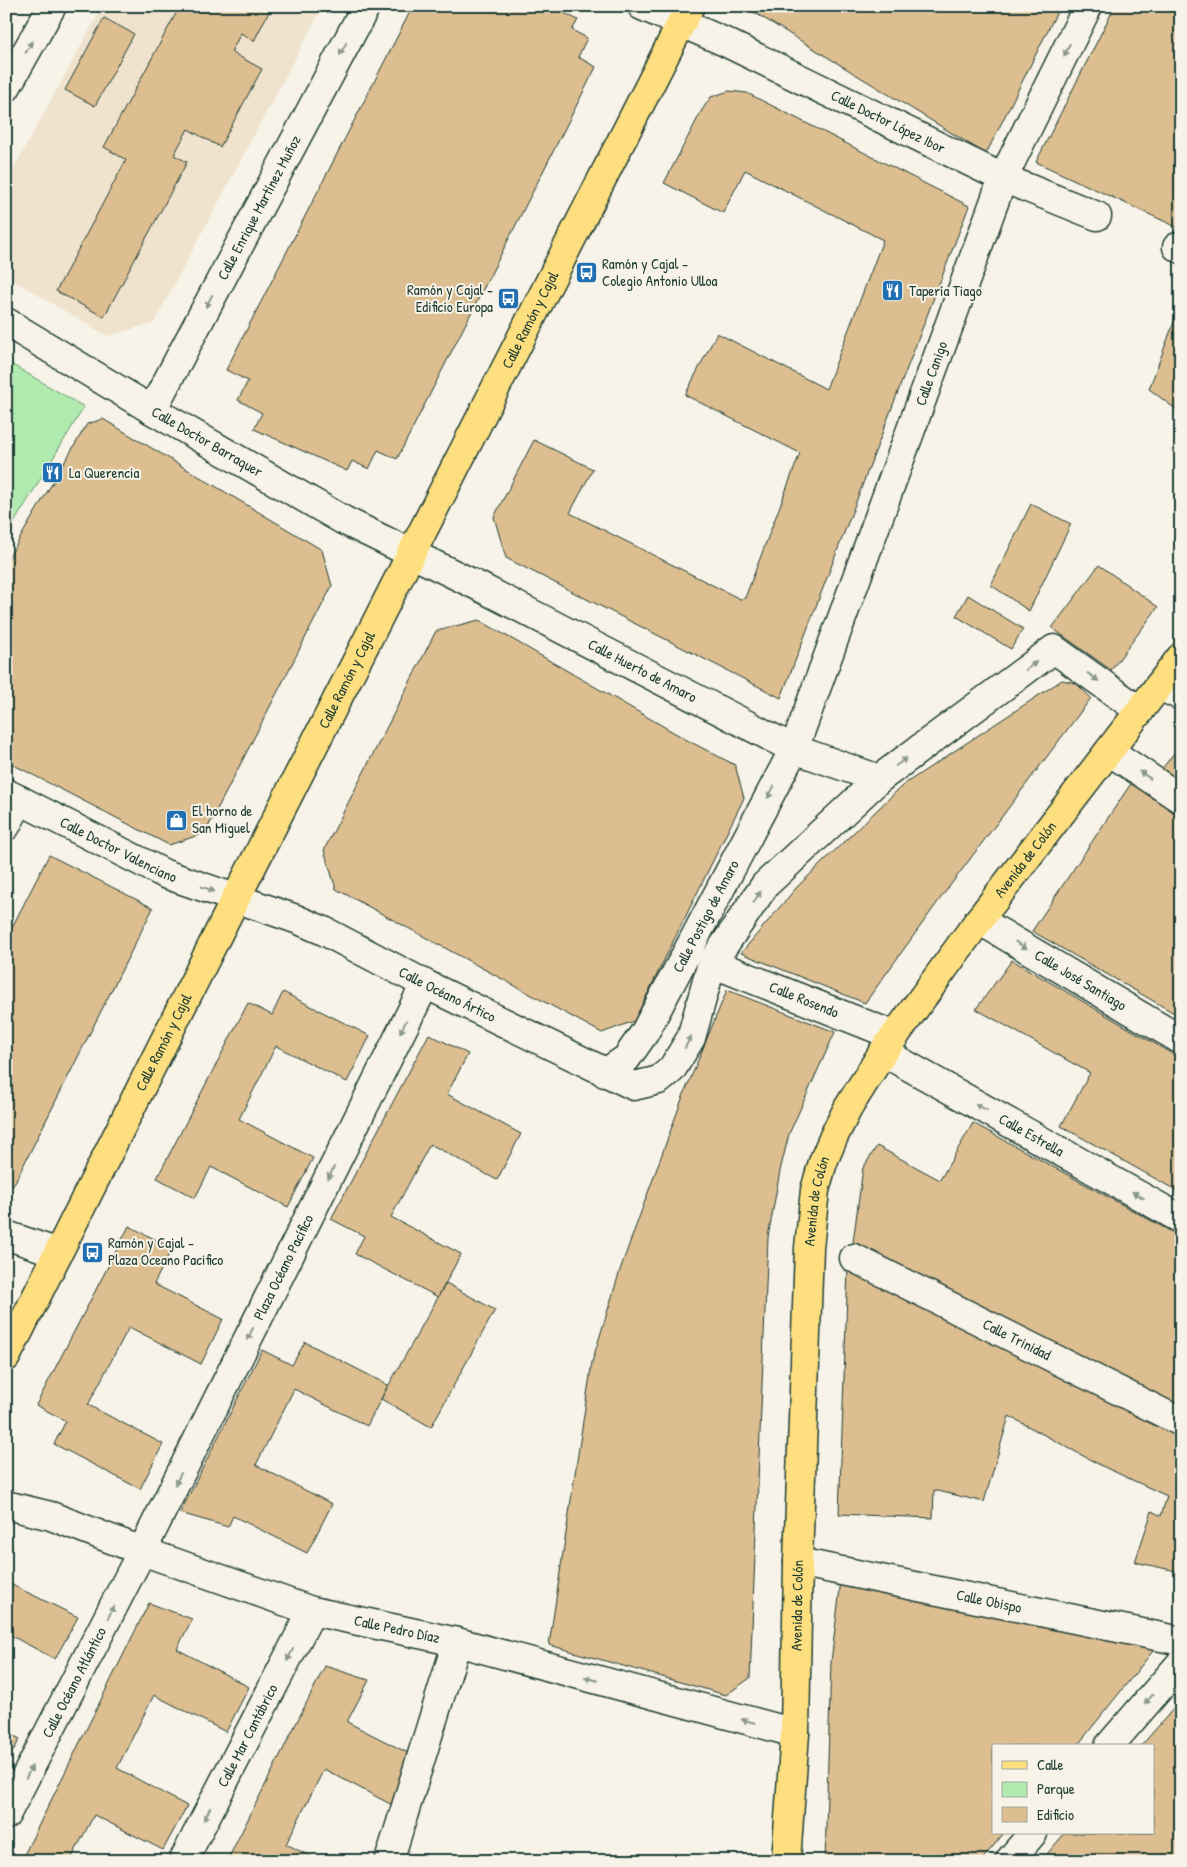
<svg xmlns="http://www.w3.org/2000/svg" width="1187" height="1867" font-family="'Patrick Hand',sans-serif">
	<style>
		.built { fill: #efe3ce }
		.green { fill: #b0eaae; stroke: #689471 }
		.building { fill: #ddbe90; stroke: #1f3d34 }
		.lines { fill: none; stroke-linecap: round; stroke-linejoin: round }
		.minor-casing { stroke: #1f3d34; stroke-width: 31 }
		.major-casing { stroke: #1f3d34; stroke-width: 31 }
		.minor { stroke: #f7f3e8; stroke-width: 28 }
		.major { stroke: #fedf80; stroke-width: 28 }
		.oneway { fill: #8b988e }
		.labels { text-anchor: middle; stroke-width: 4; stroke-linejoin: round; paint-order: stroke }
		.street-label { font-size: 15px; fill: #1f3d34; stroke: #f7f3e8 }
		.poi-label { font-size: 15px; fill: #1f3d34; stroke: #f7f3e8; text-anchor: start }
	</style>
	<rect width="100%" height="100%" fill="#f7f3e8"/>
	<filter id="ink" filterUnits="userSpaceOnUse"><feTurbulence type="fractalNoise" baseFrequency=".02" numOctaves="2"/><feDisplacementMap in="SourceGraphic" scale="10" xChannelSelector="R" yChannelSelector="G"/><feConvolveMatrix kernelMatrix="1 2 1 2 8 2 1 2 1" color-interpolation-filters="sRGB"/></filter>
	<g filter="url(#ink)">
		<path class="built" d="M103,6H323L154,323L107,336L6,276V182Z"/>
		<path class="green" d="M6,361L84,407L6,536Z"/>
		<g class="building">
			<path d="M180,6H272L254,41L241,33L231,52L262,69L220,147L188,129L174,155L187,162L104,317L56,291L126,160L104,147Z"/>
			<path d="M413,6H551L578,20L572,30L587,38L578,57L596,67L397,459L378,450L369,469L352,461L347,471L254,429L262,413L238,400L248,381L226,370Z"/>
			<path d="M754,6H1060L986,154L752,11Z"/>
			<path d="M1115,6H1181V229L1036,162Z"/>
			<path d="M104,18L134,34L95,106L65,90Z"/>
			<path d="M729,91L747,93L969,206L781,698L506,558L494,517L534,440L593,469L570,513L740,599L745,598L800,453L685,395L717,333L826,389L883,240L745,170L723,213L664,183L702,110L711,97Z"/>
			<path d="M1181,303V413L1149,389Z"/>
			<path d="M103,419L322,550L332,586L205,833L169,845L6,761V562L87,424Z"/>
			<path d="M1031,504L1071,524L1029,611L991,585Z"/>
			<path d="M1099,565L1158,607L1111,670L1052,628Z"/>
			<path d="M968,595L1023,629L1011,649L956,616Z"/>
			<path d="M479,620L687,740L735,765L744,798L634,1021L602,1033L336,889L324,850L436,631Z"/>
			<path d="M1062,680L1076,683L1091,698L940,899L865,1003L741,953L797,887L903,785Z"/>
			<path d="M1181,744V784L1161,770Z"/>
			<path d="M1132,782L1181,816V1017L1032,931Z"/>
			<path d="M49,855L153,908L13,1186L6,1183V939Z"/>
			<path d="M1012,960L1181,1059V1193L1061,1126L1090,1073L976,1009Z"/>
			<path d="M727,990L835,1032L789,1134L780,1171L768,1237L750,1678L726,1695L549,1645L592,1362L621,1267L682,1099Z"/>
			<path d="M283,992L370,1036L347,1082L276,1046L239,1119L313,1158L288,1207L211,1167L195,1198L157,1178L248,1003L272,1015Z"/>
			<path d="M429,1034L468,1054L447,1094L521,1134L497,1180L430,1144L391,1217L461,1254L438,1297L355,1254L364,1236L331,1219Z"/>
			<path d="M973,1123L1181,1237V1406L853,1242L863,1168L877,1146L940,1180Z"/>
			<path d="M129,1226L172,1248L154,1284L223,1319L201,1364L129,1327L88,1405L163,1444L140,1489L54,1444L66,1421L36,1405Z"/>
			<path d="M848,1268L1181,1432V1572L1135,1562L1152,1511L1161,1516L1167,1496L1102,1466L1009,1416L984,1502L934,1490L933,1518L839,1514Z"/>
			<path d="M446,1283L495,1310L431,1427L381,1399Z"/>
			<path d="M305,1342L388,1385L367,1426L294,1389L256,1465L332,1504L307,1553L233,1516L228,1527L180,1513L262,1350L292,1365Z"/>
			<path d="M841,1580L1157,1646L1077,1746H993V1833H1004L981,1861H825L831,1662Z"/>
			<path d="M6,1582L78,1617L55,1659L6,1633Z"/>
			<path d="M149,1603L192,1619L177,1649L249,1687L226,1732L154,1695L117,1768L187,1806L163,1850L94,1815L70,1861H21Z"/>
			<path d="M325,1666L369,1680L347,1722L418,1758L394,1806L324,1769L286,1844L320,1861H227Z"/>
			<path d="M1181,1700V1861H1041L1065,1833H1153V1746H1141Z"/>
			<path d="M6,1732L20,1739L6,1763Z"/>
		</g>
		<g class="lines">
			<defs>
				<g id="minor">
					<path id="s1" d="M642,6L725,42L1003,178L1097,216"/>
					<path d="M6,88L52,6"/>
					<path d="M1177,247L1181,249"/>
					<path id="s2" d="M6,322L152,410L343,520L480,587L794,749L879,779"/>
					<path id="s3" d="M152,410L366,6"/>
					<path d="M1159,686L1181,696"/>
					<path d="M1109,751L1181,799"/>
					<path id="s4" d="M6,793L165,874L296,919L324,931L425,984L634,1086L659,1080L672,1069L691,1038L712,963L765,885L879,779L1054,649L1140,711"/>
					<path d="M6,826L20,800"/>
					<path id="s5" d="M979,920L1181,1040"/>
					<path id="s6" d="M712,963L895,1036"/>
					<path id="s7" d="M883,1052L1181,1219"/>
					<path id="s8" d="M605,1073L626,1059L645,1032L794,749L1003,178L1088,6"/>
					<path d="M6,1235L58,1253"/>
					<path id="s9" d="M854,1258L1181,1422"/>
					<path id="s10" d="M6,1505L51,1516L142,1551L312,1611L457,1642L795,1733"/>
					<path id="s11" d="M798,1562L1181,1641"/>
					<path d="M1109,1746L1181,1663"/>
					<path id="s12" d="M6,1815L142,1551L425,984"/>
					<path id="s13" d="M183,1861L312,1611"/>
					<path d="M389,1861L457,1642"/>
					<path d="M1009,1861L1033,1833"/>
				</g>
				<g id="major">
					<path id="s14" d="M6,1357L236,898L690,6"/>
					<path id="s15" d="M786,1861L795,1733L798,1562L809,1248L815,1190L823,1162L834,1136L848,1108L883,1052L979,920L1181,657"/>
				</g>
			</defs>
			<use href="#minor" class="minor-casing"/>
			<use href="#major" class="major-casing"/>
			<use href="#minor" class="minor"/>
			<use href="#major" class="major"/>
		</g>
		<defs><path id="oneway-solid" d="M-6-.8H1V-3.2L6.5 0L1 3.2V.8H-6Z" transform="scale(1.25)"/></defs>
		<g class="oneway">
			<use href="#oneway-solid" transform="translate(29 47) rotate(-61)"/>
			<use href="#oneway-solid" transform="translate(343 49) rotate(118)"/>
			<use href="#oneway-solid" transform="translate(1067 50) rotate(116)"/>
			<use href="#oneway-solid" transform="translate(209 301) rotate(118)"/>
			<use href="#oneway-solid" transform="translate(1031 666) rotate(-37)"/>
			<use href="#oneway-solid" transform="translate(1093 677) rotate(36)"/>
			<use href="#oneway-solid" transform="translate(901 762) rotate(-37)"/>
			<use href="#oneway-solid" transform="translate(1145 775) rotate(-146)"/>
			<use href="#oneway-solid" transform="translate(771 792) rotate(118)"/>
			<use href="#oneway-solid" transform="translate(208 889) rotate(19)"/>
			<use href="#oneway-solid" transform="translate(757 897) rotate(-56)"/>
			<use href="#oneway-solid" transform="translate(1021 945) rotate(31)"/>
			<use href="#oneway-solid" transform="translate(403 1027) rotate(117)"/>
			<use href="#oneway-solid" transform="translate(688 1042) rotate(-63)"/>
			<use href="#oneway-solid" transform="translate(981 1107) rotate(-151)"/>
			<use href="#oneway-solid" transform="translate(331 1173) rotate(117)"/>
			<use href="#oneway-solid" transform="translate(1138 1195) rotate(-151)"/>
			<use href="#oneway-solid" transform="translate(250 1334) rotate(117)"/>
			<use href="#oneway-solid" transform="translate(178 1479) rotate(117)"/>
			<use href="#oneway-solid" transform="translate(111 1612) rotate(-63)"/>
			<use href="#oneway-solid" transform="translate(290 1655) rotate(117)"/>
			<use href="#oneway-solid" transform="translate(591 1679) rotate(-165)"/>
			<use href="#oneway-solid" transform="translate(1149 1699) rotate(131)"/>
			<use href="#oneway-solid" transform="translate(748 1721) rotate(-165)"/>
			<use href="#oneway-solid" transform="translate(29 1772) rotate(-63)"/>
			<use href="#oneway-solid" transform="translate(207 1814) rotate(117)"/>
		</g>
	</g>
	<defs>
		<symbol id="bus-square" viewBox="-11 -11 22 22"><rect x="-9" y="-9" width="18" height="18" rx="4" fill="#1f6fb2" stroke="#f7f3e8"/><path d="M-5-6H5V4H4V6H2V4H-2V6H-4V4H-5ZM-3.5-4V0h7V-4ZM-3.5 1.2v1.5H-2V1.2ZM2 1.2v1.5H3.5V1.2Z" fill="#fff"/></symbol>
		<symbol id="restaurant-square" viewBox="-11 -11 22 22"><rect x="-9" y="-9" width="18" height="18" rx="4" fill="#1f6fb2" stroke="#f7f3e8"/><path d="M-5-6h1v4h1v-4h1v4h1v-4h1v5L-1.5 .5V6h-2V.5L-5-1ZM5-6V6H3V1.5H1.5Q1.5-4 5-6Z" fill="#fff"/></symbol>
		<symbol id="shop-square" viewBox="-11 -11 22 22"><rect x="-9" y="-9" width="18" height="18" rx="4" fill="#1f6fb2" stroke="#f7f3e8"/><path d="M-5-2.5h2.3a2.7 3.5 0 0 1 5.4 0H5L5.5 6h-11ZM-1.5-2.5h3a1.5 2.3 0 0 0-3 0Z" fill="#fff"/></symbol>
	</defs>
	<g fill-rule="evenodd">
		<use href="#bus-square" x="574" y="260" width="25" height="25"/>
		<use href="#restaurant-square" x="880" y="278" width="25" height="25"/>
		<use href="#bus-square" x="496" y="286" width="25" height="25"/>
		<use href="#restaurant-square" x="40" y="460" width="25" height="25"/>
		<use href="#shop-square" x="164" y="808" width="25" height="25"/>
		<use href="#bus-square" x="80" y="1240" width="25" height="25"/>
	</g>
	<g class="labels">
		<g class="street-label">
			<text dy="5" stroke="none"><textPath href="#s1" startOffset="272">Calle Doctor López Ibor</textPath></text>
			<text dy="5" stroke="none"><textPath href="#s3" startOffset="229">Calle Enrique Martínez Muñoz</textPath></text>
			<text dy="5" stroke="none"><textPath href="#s14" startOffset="1162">Calle Ramón y Cajal</textPath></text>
			<text dy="5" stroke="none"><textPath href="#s8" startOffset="778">Calle Canigo</textPath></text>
			<text dy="5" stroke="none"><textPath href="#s2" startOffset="234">Calle Doctor Barraquer</textPath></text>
			<text dy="5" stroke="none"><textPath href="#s2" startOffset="726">Calle Huerto de Amaro</textPath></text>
			<text dy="5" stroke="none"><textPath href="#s14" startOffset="758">Calle Ramón y Cajal</textPath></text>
			<text dy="5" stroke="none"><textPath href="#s4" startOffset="126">Calle Doctor Valenciano</textPath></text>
			<text dy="5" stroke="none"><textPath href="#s15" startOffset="1066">Avenida de Colón</textPath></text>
			<text dy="5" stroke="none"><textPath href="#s8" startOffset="189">Calle Postigo de Amaro</textPath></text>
			<text dy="5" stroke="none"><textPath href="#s5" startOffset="118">Calle José Santiago</textPath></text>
			<text dy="5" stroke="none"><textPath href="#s4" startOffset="486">Calle Océano Ártico</textPath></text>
			<text dy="5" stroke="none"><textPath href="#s6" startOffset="99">Calle Rosendo</textPath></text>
			<text dy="5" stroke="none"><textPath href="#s14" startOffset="352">Calle Ramón y Cajal</textPath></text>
			<text dy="5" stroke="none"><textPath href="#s7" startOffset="170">Calle Estrella</textPath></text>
			<text dy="5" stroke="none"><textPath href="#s15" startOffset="661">Avenida de Colón</textPath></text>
			<text dy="5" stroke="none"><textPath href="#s12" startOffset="614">Plaza Océano Pacífico</textPath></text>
			<text dy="5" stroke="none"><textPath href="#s9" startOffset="182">Calle Trinidad</textPath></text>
			<text dy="5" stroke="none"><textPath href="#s11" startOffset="195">Calle Obispo</textPath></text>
			<text dy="5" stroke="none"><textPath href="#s15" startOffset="256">Avenida de Colón</textPath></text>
			<text dy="5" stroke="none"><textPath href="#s10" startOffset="411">Calle Pedro Díaz</textPath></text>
			<text dy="5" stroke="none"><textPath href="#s12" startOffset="149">Calle Océano Atlántico</textPath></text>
			<text dy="5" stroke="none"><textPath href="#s13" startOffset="141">Calle Mar Cantábrico</textPath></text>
		</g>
		<g class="poi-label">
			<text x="602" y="269">Ramón y Cajal -<tspan x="602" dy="17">Colegio Antonio Ulloa</tspan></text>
			<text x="493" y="295" text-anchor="end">Ramón y Cajal -<tspan x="493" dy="17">Edificio Europa</tspan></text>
			<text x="909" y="296">Tapería Tiago</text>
			<text x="69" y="478">La Querencia</text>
			<text x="192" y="816">El horno de<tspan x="192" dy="17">San Miguel</tspan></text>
			<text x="108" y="1248">Ramón y Cajal -<tspan x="108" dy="17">Plaza Oceano Pacifico</tspan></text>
		</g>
	</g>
	<rect width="1187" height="1867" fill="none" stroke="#f7f3e8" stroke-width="25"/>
	<rect x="12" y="12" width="1162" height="1842" fill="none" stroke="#1f3d34" stroke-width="2" filter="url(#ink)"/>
	<rect x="992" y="1744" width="162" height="90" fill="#f7f3e8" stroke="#a1aaa0"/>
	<rect x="1002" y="1761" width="25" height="8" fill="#fedf80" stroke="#a1aaa0"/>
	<text x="1037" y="1770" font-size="15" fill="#1f3d34">Calle</text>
	<rect x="1002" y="1782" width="25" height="15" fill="#b0eaae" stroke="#a1aaa0"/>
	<text x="1037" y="1794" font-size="15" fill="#1f3d34">Parque</text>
	<rect x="1002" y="1807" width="25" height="15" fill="#ddbe90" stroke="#a1aaa0"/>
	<text x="1037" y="1820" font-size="15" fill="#1f3d34">Edificio</text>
</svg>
